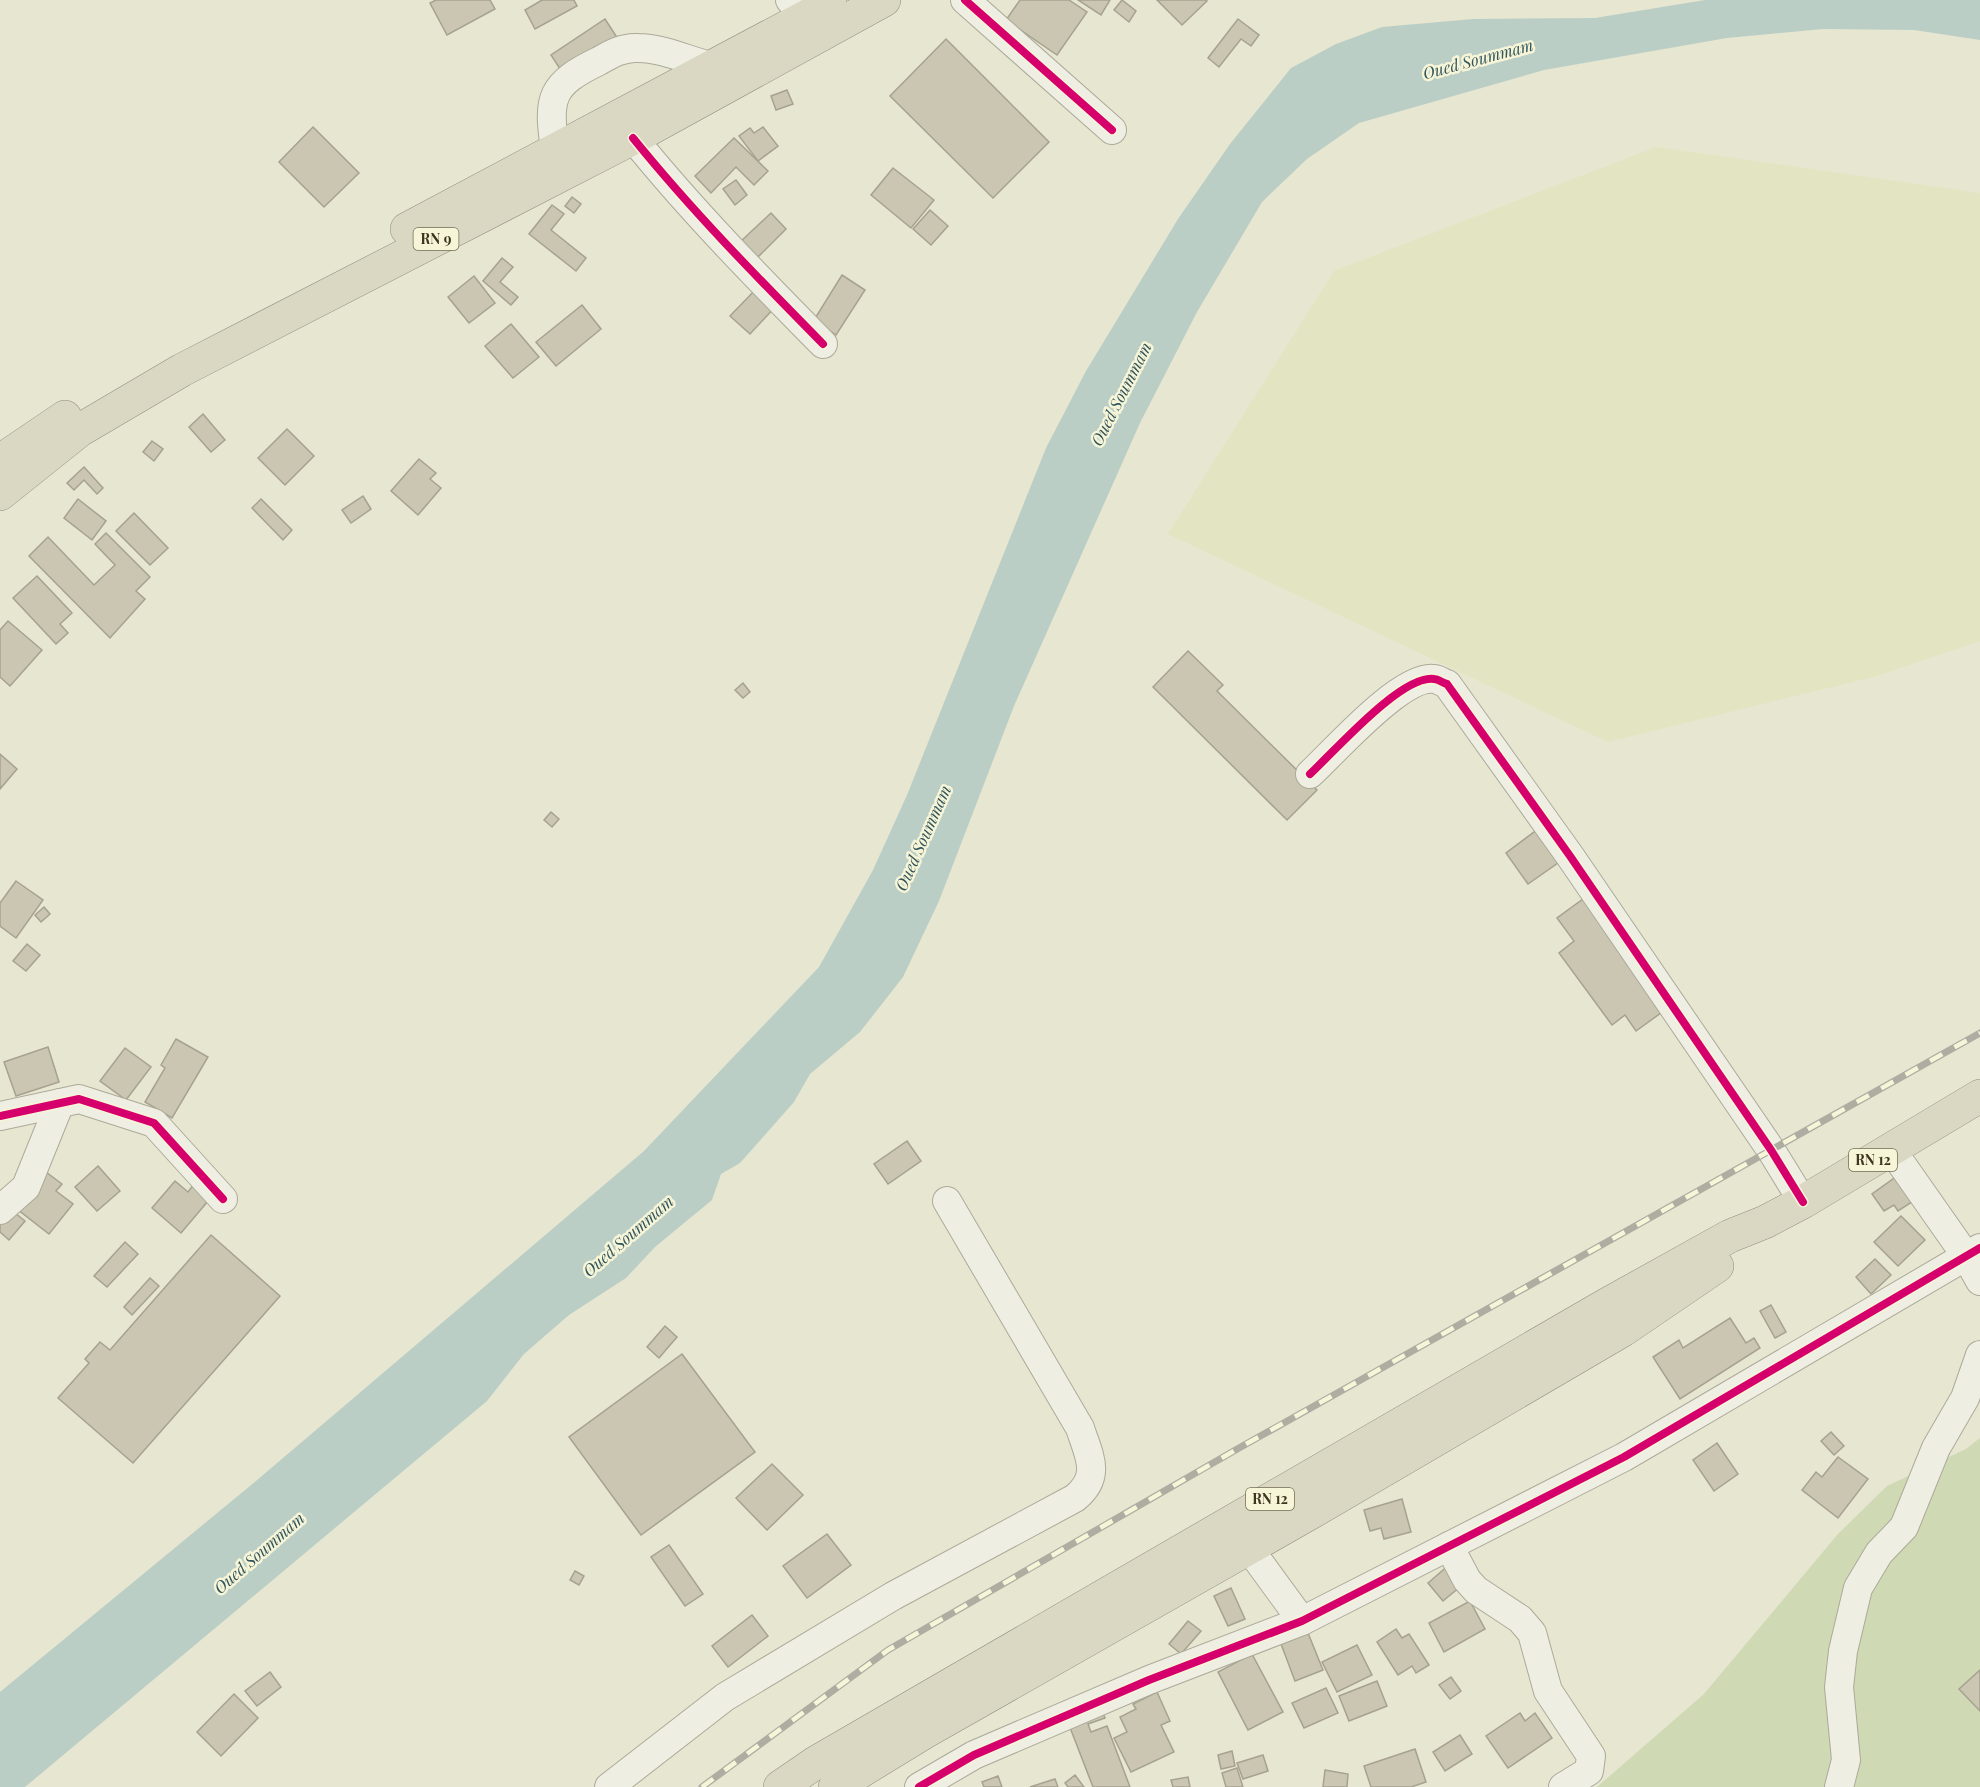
<svg xmlns="http://www.w3.org/2000/svg" width="1980" height="1787" font-family="'Playfair Display',serif">
	<style>
		.farmland { fill: #e3e5c2 }
		.green { fill: #cfd9b4 }
		.water { fill: #bbcec6 }
		.building { fill: #cac6b2; stroke: #a7a290; stroke-width: 1.5 }
		.lines { fill: none; stroke-linecap: round; stroke-linejoin: round }
		.minor-casing { stroke: #acaa99; stroke-width: 30 }
		.highway-casing { stroke: #929080; stroke-width: 34 }
		.minor { stroke: #eeeee3; stroke-width: 28 }
		.highway { stroke: #dad7c2; stroke-width: 33 }
		.rail-casing { stroke: #afada2; stroke-width: 7 }
		.rail { stroke: #f7f5d8; stroke-width: 4.5; stroke-dasharray: 14; stroke-linecap: butt }
		.cycleway-casing { stroke: #f7f5d8; stroke-width: 11 }
		.cycleway { stroke: #d6006c; stroke-width: 8 }
		.labels { text-anchor: middle; stroke-width: 5; stroke-linejoin: round; paint-order: stroke }
		.shield { fill: #f7f5d8; stroke: #756f57; stroke-width: 1.5 }
		.shield-label { font-size: 14px; font-weight: bold; fill: #3d3520 }
		.water-label { font-size: 16px; font-style: italic; fill: #30545c; stroke: #f7f5d8 }
	</style>
	<rect width="100%" height="100%" fill="#e6e6d1"/>
	<path class="farmland" d="M1656,147L1980,193V641L1877,676L1608,742L1168,534L1334,271Z"/>
	<path class="green" d="M1980,1438V1787H1597L1704,1694L1838,1534L1887,1486L1966,1449Z"/>
	<path class="water" d="M1705,0H1980V40L1914,30L1823,29L1727,38L1544,70L1359,123L1307,159L1262,202L1197,312L1140,423L1014,706L939,901L903,977L860,1032L810,1074L794,1102L740,1163L721,1174L712,1200L655,1247L626,1278L569,1315L524,1354L487,1401L25,1787H0V1692L256,1481L644,1151L819,967L873,870L907,795L1046,448L1086,371L1178,219L1230,144L1291,68L1336,44L1382,27L1473,19L1595,18Z"/>
	<g class="building">
		<path d="M436,0H490L495,9L447,35L430,3Z"/>
		<path d="M542,0H574L577,6L535,29L525,10Z"/>
		<path d="M1020,0H1069L1087,12L1057,55L1006,20Z"/>
		<path d="M1078,0H1110L1101,15Z"/>
		<path d="M1122,0L1136,11L1129,22L1114,10Z"/>
		<path d="M1157,0H1206L1207,1L1182,25Z"/>
		<path d="M605,19L618,39L564,75L551,55Z"/>
		<path d="M1238,19L1259,35L1251,46L1241,39L1219,67L1208,58Z"/>
		<path d="M946,39L1049,142L993,198L890,96Z"/>
		<path d="M787,90L793,104L776,110L771,96Z"/>
		<path d="M313,127L359,173L324,207L279,162Z"/>
		<path d="M763,127L778,146L758,161L739,136L750,128L754,133Z"/>
		<path d="M734,138L768,171L754,185L736,167L711,193L695,176Z"/>
		<path d="M893,168L934,200L911,228L871,195Z"/>
		<path d="M736,180L747,195L735,205L723,189Z"/>
		<path d="M572,197L581,204L574,213L565,206Z"/>
		<path d="M552,205L564,214L551,230L586,258L576,271L529,234Z"/>
		<path d="M930,210L948,226L931,245L913,229Z"/>
		<path d="M771,213L786,229L755,260L739,243Z"/>
		<path d="M502,258L513,267L500,282L518,297L511,305L483,281Z"/>
		<path d="M842,275L865,290L836,335L814,320Z"/>
		<path d="M474,276L495,303L469,323L448,297Z"/>
		<path d="M758,287L777,305L750,334L730,316Z"/>
		<path d="M582,305L601,329L556,366L536,342Z"/>
		<path d="M511,324L539,357L513,378L485,346Z"/>
		<path d="M203,414L225,440L211,452L189,427Z"/>
		<path d="M287,429L314,456L285,485L258,458Z"/>
		<path d="M152,441L163,449L154,461L143,452Z"/>
		<path d="M419,459L436,473L430,479L441,488L418,515L391,491Z"/>
		<path d="M84,467L103,488L97,494L84,480L74,490L67,483Z"/>
		<path d="M363,496L371,509L351,523L342,510Z"/>
		<path d="M78,499L106,521L92,540L64,518Z"/>
		<path d="M261,499L292,530L283,540L252,508Z"/>
		<path d="M134,513L168,548L150,565L116,531Z"/>
		<path d="M106,533L150,577L136,591L145,599L110,638L29,556L48,537L94,585L115,565L95,544Z"/>
		<path d="M37,576L72,613L60,624L68,633L56,644L13,598Z"/>
		<path d="M8,621L42,650L10,686L0,677V630Z"/>
		<path d="M1188,651L1223,685L1217,691L1317,790L1287,820L1153,687Z"/>
		<path d="M743,683L750,692L743,698L735,690Z"/>
		<path d="M0,754L17,769L0,789Z"/>
		<path d="M551,812L559,819L552,827L544,820Z"/>
		<path d="M1542,826L1565,858L1528,884L1506,853Z"/>
		<path d="M16,881L43,900L16,938L0,926V903Z"/>
		<path d="M1583,899L1665,1010L1636,1031L1625,1015L1612,1025L1559,953L1574,941L1557,918Z"/>
		<path d="M44,907L50,914L41,922L35,915Z"/>
		<path d="M27,944L40,955L26,971L13,961Z"/>
		<path d="M176,1039L208,1057L172,1118L145,1102L165,1068L161,1065Z"/>
		<path d="M48,1047L59,1082L16,1096L4,1062Z"/>
		<path d="M125,1048L151,1067L126,1100L100,1081Z"/>
		<path d="M907,1141L921,1161L888,1184L874,1164Z"/>
		<path d="M98,1166L120,1191L97,1211L75,1187Z"/>
		<path d="M1904,1171L1921,1196L1898,1211L1894,1205L1884,1211L1872,1194Z"/>
		<path d="M46,1172L62,1184L56,1191L73,1204L49,1234L17,1209Z"/>
		<path d="M197,1180L214,1194L181,1233L152,1208L175,1181L188,1192Z"/>
		<path d="M9,1208L25,1221L9,1240L0,1232V1218Z"/>
		<path d="M1901,1216L1925,1240L1898,1266L1874,1242Z"/>
		<path d="M211,1235L280,1296L133,1463L58,1398L89,1363L85,1359L100,1342L110,1350Z"/>
		<path d="M125,1242L138,1254L107,1287L94,1276Z"/>
		<path d="M1875,1259L1891,1275L1871,1294L1856,1277Z"/>
		<path d="M150,1278L159,1286L132,1315L124,1307Z"/>
		<path d="M1771,1305L1786,1332L1775,1338L1760,1311Z"/>
		<path d="M1730,1318L1746,1343L1754,1338L1760,1348L1680,1399L1653,1357L1679,1340L1683,1348Z"/>
		<path d="M665,1326L677,1337L659,1358L647,1347Z"/>
		<path d="M682,1354L755,1452L641,1535L569,1437Z"/>
		<path d="M1831,1432L1844,1446L1834,1455L1821,1441Z"/>
		<path d="M1717,1443L1738,1474L1714,1491L1693,1460Z"/>
		<path d="M1838,1457L1868,1479L1838,1518L1802,1490L1816,1472L1822,1477Z"/>
		<path d="M772,1464L803,1495L767,1530L736,1498Z"/>
		<path d="M1402,1499L1411,1532L1384,1539L1381,1528L1370,1531L1364,1510Z"/>
		<path d="M827,1534L851,1565L807,1598L783,1566Z"/>
		<path d="M669,1545L703,1594L685,1606L651,1557Z"/>
		<path d="M1450,1564L1466,1582L1443,1601L1428,1583Z"/>
		<path d="M575,1571L584,1576L579,1585L570,1580Z"/>
		<path d="M1231,1588L1245,1619L1228,1626L1214,1596Z"/>
		<path d="M1470,1601L1485,1629L1444,1652L1429,1623Z"/>
		<path d="M752,1615L768,1636L728,1667L712,1646Z"/>
		<path d="M1188,1621L1201,1631L1181,1654L1169,1644Z"/>
		<path d="M1396,1629L1402,1638L1409,1634L1429,1665L1416,1673L1412,1666L1398,1675L1377,1642Z"/>
		<path d="M1308,1633L1323,1670L1295,1681L1281,1644Z"/>
		<path d="M1357,1645L1372,1675L1337,1692L1322,1662Z"/>
		<path d="M1252,1654L1283,1712L1248,1730L1218,1672Z"/>
		<path d="M1980,1670V1711L1959,1689Z"/>
		<path d="M270,1672L281,1687L257,1706L245,1691Z"/>
		<path d="M1451,1677L1461,1691L1450,1699L1439,1685Z"/>
		<path d="M1377,1681L1387,1706L1349,1721L1339,1696Z"/>
		<path d="M1326,1688L1338,1713L1304,1728L1292,1703Z"/>
		<path d="M1157,1692L1170,1721L1161,1725L1174,1752L1131,1772L1114,1738L1127,1732L1120,1717L1136,1709L1133,1704Z"/>
		<path d="M234,1694L258,1718L221,1756L197,1732Z"/>
		<path d="M1103,1713L1105,1718L1088,1724L1091,1732L1107,1726L1130,1787H1093L1069,1725Z"/>
		<path d="M1520,1713L1525,1721L1535,1713L1552,1738L1508,1768L1486,1736Z"/>
		<path d="M1460,1735L1472,1754L1445,1771L1433,1752Z"/>
		<path d="M1415,1749L1426,1782L1411,1787H1371L1364,1766Z"/>
		<path d="M1232,1751L1235,1766L1221,1769L1218,1755Z"/>
		<path d="M1263,1755L1268,1771L1243,1779L1237,1763Z"/>
		<path d="M1237,1768L1243,1787H1226L1222,1773Z"/>
		<path d="M1325,1770L1348,1774L1347,1787H1323Z"/>
		<path d="M1075,1775L1084,1787H1068L1065,1783Z"/>
		<path d="M998,1776L1002,1787H984L982,1782Z"/>
		<path d="M1188,1777L1190,1787H1173L1171,1780Z"/>
		<path d="M1055,1779L1058,1787H1030Z"/>
	</g>
	<g class="lines">
		<defs>
			<g id="minor">
				<path d="M790,0L805,17"/>
				<path d="M965,0L1112,130"/>
				<path d="M633,138C692,211 757,277 823,344"/>
				<path d="M555,149C547,97 551,84 599,61C611,54 623,47 638,48C662,48 687,60 710,66"/>
				<path d="M1310,774C1334,752 1402,674 1434,679C1438,679 1443,683 1447,684L1570,856L1771,1150L1803,1202"/>
				<path d="M0,1116L79,1099L154,1123L223,1199"/>
				<path d="M1891,1149L1966,1256L1980,1281"/>
				<path d="M0,1210L26,1187L60,1103"/>
				<path d="M1449,1546L1467,1580L1476,1590L1520,1619L1532,1633L1548,1691L1591,1756L1589,1771L1563,1787"/>
				<path d="M1248,1547L1302,1621"/>
				<path d="M609,1787L725,1697L893,1596L1075,1498C1102,1476 1089,1456 1080,1428L947,1201"/>
				<path d="M919,1787L974,1755L1149,1680L1302,1621L1624,1457L1980,1248"/>
				<path d="M1839,1787L1846,1760L1839,1687L1843,1651L1858,1588L1879,1553L1904,1527L1936,1448L1965,1398L1980,1355"/>
			</g>
			<g id="highway">
				<path d="M407,229L830,4"/>
				<path d="M0,461L65,417"/>
				<path d="M0,494L80,430L182,370L633,138L884,0"/>
				<path d="M780,1787L815,1763L1606,1305L1730,1236L1765,1222L1803,1202L1980,1096"/>
				<path d="M835,1787L925,1732L1312,1512L1623,1330L1717,1266"/>
			</g>
		</defs>
		<use href="#minor" class="minor-casing"/>
		<use href="#highway" class="highway-casing"/>
		<use href="#minor" class="minor"/>
		<use href="#highway" class="highway"/>
		<defs>
			<path id="rail" d="M702,1787L888,1650L1239,1448L1980,1033"/>
		</defs>
		<use href="#rail" class="rail-casing"/>
		<use href="#rail" class="rail"/>
		<defs>
			<g id="cycleway">
				<path d="M965,0L1112,130"/>
				<path d="M633,138C692,211 757,277 823,344"/>
				<path d="M1310,774C1334,752 1402,674 1434,679C1438,679 1443,683 1447,684L1570,856L1771,1150L1803,1202"/>
				<path d="M0,1116L79,1099L154,1123L223,1199"/>
				<path d="M919,1787L974,1755L1149,1680L1302,1621L1624,1457L1980,1248"/>
			</g>
		</defs>
		<use href="#cycleway" class="cycleway-casing"/>
		<use href="#cycleway" class="cycleway"/>
	</g>
	<g class="labels">
		<g class="shield">
			<rect x="413.5" y="228" width="45" height="22" rx="4.5"/>
			<rect x="1849" y="1149" width="48" height="22" rx="4.5"/>
			<rect x="1246" y="1488" width="48" height="22" rx="4.5"/>
		</g>
		<g class="shield-label">
			<text x="436" y="244">RN 9</text>
			<text x="1873" y="1165">RN 12</text>
			<text x="1270" y="1504">RN 12</text>
		</g>
		<g class="water-label">
			<text transform="translate(1478 59) rotate(-15)" y="6">Oued Soummam</text>
			<text transform="translate(1121 394) rotate(-63)" y="6">Oued Soummam</text>
			<text transform="translate(923 838) rotate(-66)" y="6">Oued Soummam</text>
			<text transform="translate(628 1236) rotate(-41)" y="6">Oued Soummam</text>
			<text transform="translate(259 1553) rotate(-41)" y="6">Oued Soummam</text>
		</g>
	</g>
</svg>
